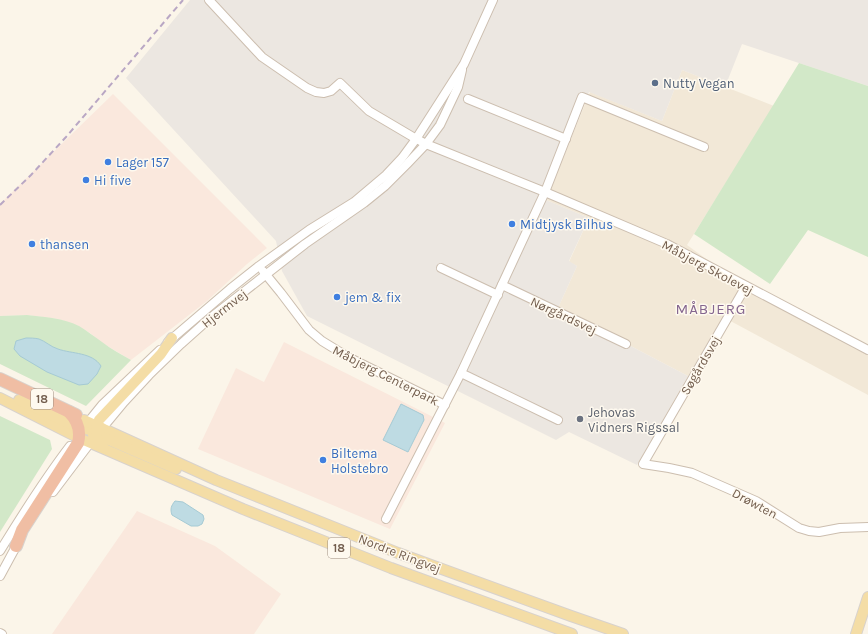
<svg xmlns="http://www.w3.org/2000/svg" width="868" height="634" font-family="Karla,sans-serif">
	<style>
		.residential { fill: #f2e8d7 }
		.commercial { fill: #fae8dd }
		.industrial { fill: #ece7e1 }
		.green { fill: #d2e8c8 }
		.water { fill: #bedbe3; stroke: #a5cad4 }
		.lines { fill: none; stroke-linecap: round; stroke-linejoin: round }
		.minor-casing { stroke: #ccbeaf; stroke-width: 10 }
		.major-casing { stroke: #d8d2cd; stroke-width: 12 }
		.highway-casing { stroke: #d8d2cd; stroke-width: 14 }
		.minor { stroke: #fff; stroke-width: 8 }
		.major { stroke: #f4dda6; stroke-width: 10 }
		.highway { stroke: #f0bea4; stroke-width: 12 }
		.rail { stroke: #b9a7c4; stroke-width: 2; stroke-dasharray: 6 4; stroke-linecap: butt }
		.service-dot { fill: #5c6f8a; stroke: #fef9ef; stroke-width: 1.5 }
		.shop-dot { fill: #3f7fe0; stroke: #fef9ef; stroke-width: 1.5 }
		.worship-dot { fill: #6b7280; stroke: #fef9ef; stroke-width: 1.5 }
		.labels { text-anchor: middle; stroke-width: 3; stroke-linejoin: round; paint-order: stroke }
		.shield { fill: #fef9ef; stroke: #9d8c7e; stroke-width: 1 }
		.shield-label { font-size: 12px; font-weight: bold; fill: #735e4e }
		.service-label { font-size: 13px; fill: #4e5e75; stroke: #fef9ef; text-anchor: start }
		.shop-label { font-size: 13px; fill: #366cbe; stroke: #fef9ef; text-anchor: start }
		.street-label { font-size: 13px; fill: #735e4e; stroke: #fef9ef }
		.worship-label { font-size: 13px; fill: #5b616d; stroke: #fef9ef; text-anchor: start }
		.quarter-label { font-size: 15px; letter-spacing: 1px; fill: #85668f; stroke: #fef9ef }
	</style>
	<rect width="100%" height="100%" fill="#fbf5e9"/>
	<path class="residential" d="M682,70L774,106L687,245L756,295L853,348L868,355V395L723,317L688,376L558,308L577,266L569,262L589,218L546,200L590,92L662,121Z"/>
	<g class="commercial">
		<path d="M113,94L267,248L247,264L207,301L131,360L114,350L101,342L90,333L78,326L58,319L27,315L0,316V204Z"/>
		<path d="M284,342L445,423L390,529L198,449L236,368L264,382Z"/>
		<path d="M137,511L215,546L281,594L254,634H52Z"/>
	</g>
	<path class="industrial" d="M190,0H868V86L742,44L725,87L682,70L662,121L589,92L546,200L589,218L569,261L577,266L558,308L688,376L637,465L569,432L556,440L307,316L282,271L276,241L126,78Z"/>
	<g class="green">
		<path d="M799,63L868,86V257L808,230L770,284L694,234Z"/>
		<path d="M27,315C45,317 63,318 79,326C87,331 94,336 102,342C111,349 121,354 131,360L86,406L0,364V316Z"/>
		<path d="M0,416L50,440L52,449L0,532Z"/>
	</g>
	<g class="water">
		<path d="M26,338C30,338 35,338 39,339C45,341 51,347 58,349C72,354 92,352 101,366L97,374L88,384L79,385L47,372L20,356L14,349L16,341Z"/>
		<path d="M401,404L423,415L424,420L408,452L383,440Z"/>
		<path d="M175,501L183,502L203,515L204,519L202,524L198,526H191L172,515C170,509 171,506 175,501Z"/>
	</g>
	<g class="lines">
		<defs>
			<g id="minor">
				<path d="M209,0L262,57L307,88L316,92L324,93L331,91L340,83L369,111L413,137L426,144L545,192L667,244L868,350"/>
				<path d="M468,99L566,139"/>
				<path d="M441,268L498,295"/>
				<path d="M263,271L281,293L309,330L322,341L348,357L445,405"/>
				<path d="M502,285L626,344"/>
				<path d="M746,286L643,464L669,468L692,473L756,501L799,528L809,531L819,532L840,528L868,527"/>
				<path d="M168,342L230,289L259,266L309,230L354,202L386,175L402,158L416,139L464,64L493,0"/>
				<path d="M461,373L558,420"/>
				<path d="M85,426L102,405L160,350"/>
				<path d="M53,492L90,443L124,402L149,375L181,344L209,319L305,244L364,203L385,186L407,164L426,144L440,125L458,87L462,70"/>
				<path d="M386,519L461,373L545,192L582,97L704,147"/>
				<path d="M0,551C22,515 44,480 70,446"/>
				<path d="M0,576L19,541"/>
				<path d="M0,633L2,634"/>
			</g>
			<g id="major">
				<path d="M0,398L79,438L243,509L391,568L572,634"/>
				<path d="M19,400L79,428L91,430L102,428"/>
				<path d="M84,420L216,480L398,553L571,616L623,634"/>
				<path d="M93,435L102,437L176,469"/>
				<path d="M104,448C95,440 94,430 99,420L161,354L172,338"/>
				<path d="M856,634L868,597"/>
			</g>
			<g id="highway">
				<path d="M0,379L76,415"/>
				<path d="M16,546L22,530L78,443C81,431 78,421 69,412"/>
			</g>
		</defs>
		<use href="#minor" class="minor-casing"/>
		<use href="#major" class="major-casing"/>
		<use href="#highway" class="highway-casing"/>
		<use href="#minor" class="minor"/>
		<use href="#major" class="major"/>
		<use href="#highway" class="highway"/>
		<path class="rail" d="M0,205L31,175L66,137L183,0"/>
	</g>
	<circle class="service-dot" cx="655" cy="83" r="4"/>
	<g class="shop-dot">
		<circle cx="108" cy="162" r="4"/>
		<circle cx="86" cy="180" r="4"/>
		<circle cx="512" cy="224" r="4"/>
		<circle cx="32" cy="244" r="4"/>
		<circle cx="337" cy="297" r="4"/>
		<circle cx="323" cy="460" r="4"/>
	</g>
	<circle class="worship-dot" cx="580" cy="419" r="4"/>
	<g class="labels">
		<g class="shield">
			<rect x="31" y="389" width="22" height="20" rx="3"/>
			<rect x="328" y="538" width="22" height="20" rx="3"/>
		</g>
		<g class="shield-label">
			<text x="42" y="403">18</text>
			<text x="339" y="552">18</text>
		</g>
		<g class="service-label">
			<text x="663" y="88">Nutty Vegan</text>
		</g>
		<g class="shop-label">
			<text x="116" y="167">Lager 157</text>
			<text x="94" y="185">Hi five</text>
			<text x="520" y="229">Midtjysk Bilhus</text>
			<text x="40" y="249">thansen</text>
			<text x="345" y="302">jem &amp; fix</text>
			<text x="331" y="458">Biltema<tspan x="331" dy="15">Holstebro</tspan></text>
		</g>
		<g class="street-label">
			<text transform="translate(708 267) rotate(28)" y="5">Måbjerg Skolevej</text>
			<text transform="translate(224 308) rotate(-38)" y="5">Hjermvej</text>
			<text transform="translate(564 315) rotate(25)" y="5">Nørgårdsvej</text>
			<text transform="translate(700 365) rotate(-60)" y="5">Søgårdsvej</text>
			<text transform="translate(386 375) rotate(27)" y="5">Måbjerg Centerpark</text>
			<text transform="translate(755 503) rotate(28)" y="5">Drøwten</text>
			<text transform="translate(400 553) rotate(21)" y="5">Nordre Ringvej</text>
		</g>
		<g class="worship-label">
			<text x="588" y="417">Jehovas<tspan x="588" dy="15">Vidners Rigssal</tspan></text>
		</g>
		<g class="quarter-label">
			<text x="711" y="314">MÅBJERG</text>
		</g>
	</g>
</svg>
